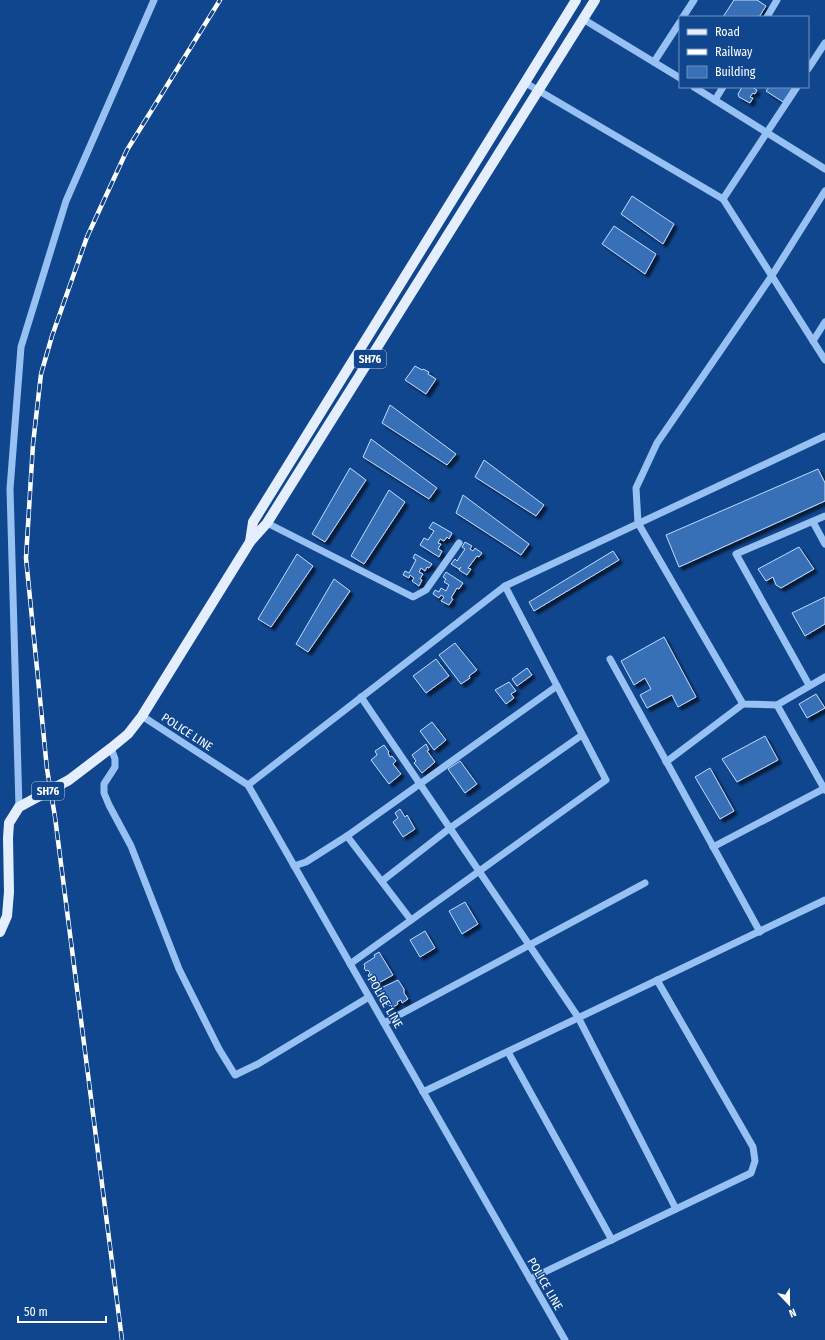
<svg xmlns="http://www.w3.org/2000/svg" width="825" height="1340" font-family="'Fira Sans Condensed',sans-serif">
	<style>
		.building { fill: #3870b8; stroke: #bfdbfe; filter: url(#shadow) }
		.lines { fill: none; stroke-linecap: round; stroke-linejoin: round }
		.minor { stroke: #98c1f3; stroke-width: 7 }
		.major { stroke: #e4eeff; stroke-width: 10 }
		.rail-casing { stroke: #fff; stroke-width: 4.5 }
		.rail { stroke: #10468e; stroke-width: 3; stroke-dasharray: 9; stroke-linecap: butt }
		.labels { text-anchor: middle; stroke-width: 3; stroke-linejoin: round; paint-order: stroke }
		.shield { fill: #10468e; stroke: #b7c8dd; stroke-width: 1 }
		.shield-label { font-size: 11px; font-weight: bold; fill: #fff }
		.street-label { font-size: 12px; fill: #fff; stroke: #10468e }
	</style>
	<defs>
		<filter id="shadow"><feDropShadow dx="3.5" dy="3.5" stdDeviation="1" flood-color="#0009"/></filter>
	</defs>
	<rect width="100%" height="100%" fill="#10468e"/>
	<g class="building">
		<path d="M734,0H757L766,6L759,17H723Z"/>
		<path d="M742,87H752L757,90L755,94L753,93L750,97L753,98L750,103L739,97L738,94Z"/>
		<path d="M769,87H793L783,102L766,91Z"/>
		<path d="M632,196L674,224L663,244L621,214Z"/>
		<path d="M614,226L656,254L645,274L602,244Z"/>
		<path d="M415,366L422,370L423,369L429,372L428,374L436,379L426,394L405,380Z"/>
		<path d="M390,405L456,454L447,465L382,423Z"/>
		<path d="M371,439L437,488L429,499L363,457Z"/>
		<path d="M484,460L544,505L536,516L475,477Z"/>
		<path d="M350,468L366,480L325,542L312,534Z"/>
		<path d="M818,469L825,483V501L679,567L666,535Z"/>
		<path d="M389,490L405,502L364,564L351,556Z"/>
		<path d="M463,495L529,544L521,555L456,513Z"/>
		<path d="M433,522L452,533L449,539L447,537L444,541L440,539L438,543L441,544L438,549L442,551L439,557L420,545L424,538L428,540L434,531L429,528Z"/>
		<path d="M465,542L472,546L470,549L473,551L475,548L482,553L479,557L477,556L468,568L471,569L467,575L459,570L461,567L459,569L451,564L455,559L457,561L465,549L462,547Z"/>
		<path d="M799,547L814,569L781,588L776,585L773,577L766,581L758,569Z"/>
		<path d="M613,551L619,560L534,611L529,602Z"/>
		<path d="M297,554L313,566L271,627L258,619Z"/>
		<path d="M415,554L432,564L429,568L427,567L425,571L421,568L419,572L423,574L420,579L422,580L419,586L412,581L414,578L410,575L409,578L403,575L405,571L409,573L416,560L413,558Z"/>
		<path d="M446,572L463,583L459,589L457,588L451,598L453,599L449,605L441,601L444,597L441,595L439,598L433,594L435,590L439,592L441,588L446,591L449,585L444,582L446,579L443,577Z"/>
		<path d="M334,579L350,591L308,652L296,644Z"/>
		<path d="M825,597V624L805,636L792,613Z"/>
		<path d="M664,637L696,697L678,707L672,695L647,708L640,695L651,689L645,678L634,685L621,661Z"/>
		<path d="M455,643L477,670L469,676L470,678L461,684L439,655Z"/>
		<path d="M436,659L449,676L426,693L413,676Z"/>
		<path d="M527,668L532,675L517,686L512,679Z"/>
		<path d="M509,682L516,691L511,694L514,698L506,704L495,690Z"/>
		<path d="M816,694L825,708L807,718L799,704Z"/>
		<path d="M432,722L446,740L434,750L420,731Z"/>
		<path d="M765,736L778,760L737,782L722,759Z"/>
		<path d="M426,744L429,750L427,751L435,762L422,773L414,763L416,761L412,755Z"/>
		<path d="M384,745L389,752L388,753L390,757L392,756L396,761L393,764L401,774L389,784L371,760L377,755L375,751Z"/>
		<path d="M460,761L477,784L465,793L448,769Z"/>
		<path d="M710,768L734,811L720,819L695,777Z"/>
		<path d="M400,809L405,817L407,815L415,829L403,837L393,822L398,818L395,813Z"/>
		<path d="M465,902L478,924L462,934L449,911Z"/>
		<path d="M425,931L435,948L420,957L410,940Z"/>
		<path d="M379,952L393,975L373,986L369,978L372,976L371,974L369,977L368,975L370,973L368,970L366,971L364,968L365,967L364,964L375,957L374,955Z"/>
		<path d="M398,980L404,989V993L408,999L402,1003L401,1000L397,1002L398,1004L392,1008L391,1005L389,1006L386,1001L384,1002L381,996L383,995L379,989Z"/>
	</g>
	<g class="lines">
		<g class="minor">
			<path d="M683,17L694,0"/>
			<path d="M767,17L777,0"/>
			<path d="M583,19L680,78"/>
			<path d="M654,62L680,22"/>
			<path d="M808,69L825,43"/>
			<path d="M524,82L723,199L825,360"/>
			<path d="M694,87L825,169"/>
			<path d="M715,100L723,87"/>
			<path d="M825,191L771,277L657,443L636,488L638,523L743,704L777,705L825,790"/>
			<path d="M723,199L797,87"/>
			<path d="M813,341L825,322"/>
			<path d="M813,522L825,544"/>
			<path d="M267,523L413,597L426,590L459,543"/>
			<path d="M610,659L760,932"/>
			<path d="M809,685L736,554L825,516"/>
			<path d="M361,697L578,1017L676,1209"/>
			<path d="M777,705L825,677"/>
			<path d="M142,716L248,785L565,1340"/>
			<path d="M111,748L115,759V767L104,784V793L109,805L131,846L179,969L219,1049L235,1075L258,1064L369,997"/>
			<path d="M666,762L743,704"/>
			<path d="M248,785L505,586L825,436"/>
			<path d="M19,807L10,489L21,347L66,201L154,0"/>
			<path d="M713,847L825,788"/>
			<path d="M294,866L306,862L347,836"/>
			<path d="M382,881L450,828L582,735"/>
			<path d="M411,920L347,836L557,686"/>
			<path d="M350,964L606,780L505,586"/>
			<path d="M384,1023L645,883"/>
			<path d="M508,1052L612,1240"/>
			<path d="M423,1092L825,900"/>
			<path d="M530,1279L751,1173L755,1161L753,1147L657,980"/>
		</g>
		<g class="major">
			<path d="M250,542L253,522L576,0"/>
			<path d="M0,932L7,916L9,892L8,838L9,823L19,807L69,780L111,748L128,734L142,716L250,542L267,523L595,0"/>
		</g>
		<defs>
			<path id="rail" d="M122,1340L55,817L47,769L26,558L33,444L41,374L52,336L87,237L127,150L220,0"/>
		</defs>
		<use href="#rail" class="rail-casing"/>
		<use href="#rail" class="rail"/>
	</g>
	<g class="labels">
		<g class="shield">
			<rect x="354" y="350" width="32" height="18" rx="3"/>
			<rect x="32" y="782" width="32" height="18" rx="3"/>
		</g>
		<g class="shield-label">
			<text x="370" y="363">SH76</text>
			<text x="48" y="795">SH76</text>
		</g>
		<g class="street-label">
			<text transform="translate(187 732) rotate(33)" y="4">POLICE LINE</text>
			<text transform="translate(385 1002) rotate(60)" y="4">POLICE LINE</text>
			<text transform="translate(545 1284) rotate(60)" y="4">POLICE LINE</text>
		</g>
	</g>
	<rect x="679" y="16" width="130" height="72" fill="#10468e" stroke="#7090bb"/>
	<rect x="687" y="29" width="20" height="6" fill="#e4eeff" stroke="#7090bb"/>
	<text x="715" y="36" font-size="12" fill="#ffffff">Road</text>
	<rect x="687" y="49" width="20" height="6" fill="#ffffff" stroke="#7090bb"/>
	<text x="715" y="56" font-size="12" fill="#ffffff">Railway</text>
	<rect x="687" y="66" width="20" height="12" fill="#3870b8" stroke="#7090bb"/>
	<text x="715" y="76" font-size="12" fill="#ffffff">Building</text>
	<g transform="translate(789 1304) rotate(158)" stroke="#10468e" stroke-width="3" paint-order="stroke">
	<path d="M0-3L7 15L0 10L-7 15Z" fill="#ffffff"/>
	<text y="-6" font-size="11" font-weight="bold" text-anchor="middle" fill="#ffffff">N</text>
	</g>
	<path d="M18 1316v6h88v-6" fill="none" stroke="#ffffff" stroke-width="2"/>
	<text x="24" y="1316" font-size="12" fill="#ffffff" stroke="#10468e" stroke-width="3" paint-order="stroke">50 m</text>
</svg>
